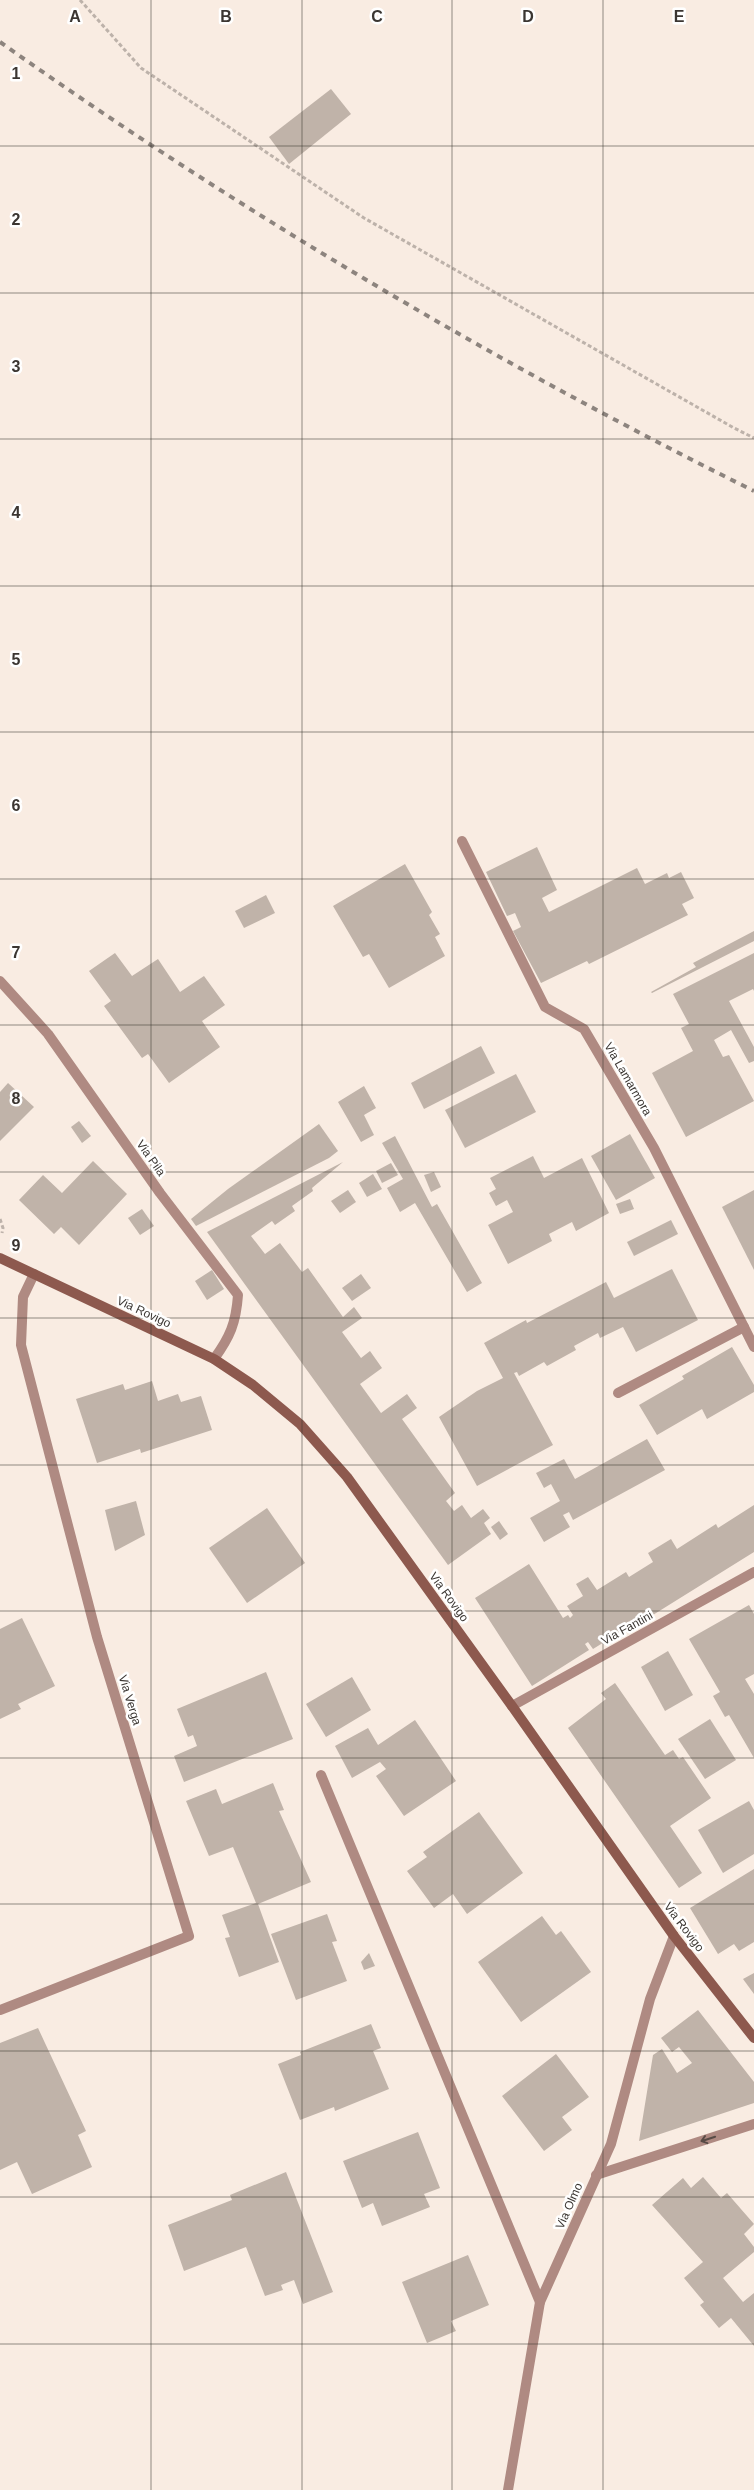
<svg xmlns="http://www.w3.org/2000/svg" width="754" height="2490" font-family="Arial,sans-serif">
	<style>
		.building { fill: #c0b3a9 }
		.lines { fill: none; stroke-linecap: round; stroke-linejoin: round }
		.path { stroke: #bdb2aa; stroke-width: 3; stroke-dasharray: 4 2.5; stroke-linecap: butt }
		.minor { stroke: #af8a82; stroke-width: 10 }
		.secondary { stroke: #8d594e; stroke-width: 10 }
		.rail { stroke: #8d847e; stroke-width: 4; stroke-dasharray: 6 6; stroke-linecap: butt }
		.oneway { stroke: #584b46 }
		.grid { fill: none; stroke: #3b3632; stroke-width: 1; stroke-opacity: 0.55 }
		.labels { text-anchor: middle; stroke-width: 5; stroke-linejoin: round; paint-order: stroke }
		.street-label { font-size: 12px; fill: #3b3632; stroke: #fff }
		.grid-label { font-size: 16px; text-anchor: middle; font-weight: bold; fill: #3b3632; stroke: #fff; stroke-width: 5; stroke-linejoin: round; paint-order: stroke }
	</style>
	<rect width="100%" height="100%" fill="#f9ece2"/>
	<g class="building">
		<path d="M331,89L351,114L289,164L269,137Z"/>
		<path d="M537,847L557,890L542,898L549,912L637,868L645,884L667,873L669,878L681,872L694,898L682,904L688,915L589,964L587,961L541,983L513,931L521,927L515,913L507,916L486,872Z"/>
		<path d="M405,864L432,912L429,915L440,934L435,937L445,956L389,988L369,954L363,957L333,906Z"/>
		<path d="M266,895L275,913L244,928L235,911Z"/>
		<path d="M754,931V941L652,993L651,992L696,967L693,963Z"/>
		<path d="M115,953L132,976L158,959L180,992L204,976L225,1005L202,1021L220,1047L169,1083L148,1054L142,1058L104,1006L111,1001L89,971Z"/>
		<path d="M754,953V991L753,989L729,1001L754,1047V1061L749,1063L731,1030L714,1040L723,1057L729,1055L754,1101L686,1137L652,1073L693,1051L681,1028L689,1024L673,994Z"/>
		<path d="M481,1046L495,1073L424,1109L411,1083Z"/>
		<path d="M516,1074L536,1112L465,1148L445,1110Z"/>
		<path d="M8,1083L34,1107L0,1141V1092Z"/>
		<path d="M364,1086L376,1108L364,1115L374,1135L361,1142L338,1102Z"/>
		<path d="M79,1121L91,1136L82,1143L71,1127Z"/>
		<path d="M319,1124L338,1151L329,1158L196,1226L191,1219L228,1189Z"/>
		<path d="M630,1134L655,1178L616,1200L591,1156Z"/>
		<path d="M395,1136L432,1207L437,1204L482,1283L467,1292L415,1203L400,1212L387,1188L403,1179L382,1143Z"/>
		<path d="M533,1156L544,1178L582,1158L609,1213L576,1231L572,1222L549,1234L552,1241L508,1264L488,1225L513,1212L507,1200L496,1206L489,1193L496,1189L490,1178Z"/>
		<path d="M93,1161L127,1194L79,1245L61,1227L54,1234L19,1200L43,1175L62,1193Z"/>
		<path d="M343,1162L312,1188L313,1191L292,1206L295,1211L275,1225L272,1221L251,1236L265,1254L280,1243L302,1272L308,1268L343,1317L354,1307L362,1318L342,1332L361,1358L370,1351L382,1368L360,1384L381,1413L407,1394L417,1408L402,1419L455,1493L446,1501L454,1511L462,1505L471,1518L483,1509L490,1518L484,1523L491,1534L448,1565L207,1232Z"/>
		<path d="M391,1163L398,1175L382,1183L376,1171Z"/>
		<path d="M434,1172L441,1187L431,1192L424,1175Z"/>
		<path d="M373,1174L382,1189L367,1197L359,1183Z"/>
		<path d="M348,1190L356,1202L340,1213L331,1201Z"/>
		<path d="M754,1190V1270L722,1207Z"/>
		<path d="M630,1199L634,1209L620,1214L616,1204Z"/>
		<path d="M142,1209L154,1226L140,1235L128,1218Z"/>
		<path d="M671,1220L678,1234L634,1256L627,1242Z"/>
		<path d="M672,1269L698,1320L636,1352L623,1327L600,1338L598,1333L574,1346L576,1350L547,1366L544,1362L519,1376L517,1372L514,1373L553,1445L477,1486L439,1417L477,1391L503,1378L484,1343L526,1320L527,1323L606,1282L614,1298Z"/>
		<path d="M212,1270L224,1289L207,1300L195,1281Z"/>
		<path d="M361,1274L371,1288L352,1301L342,1288Z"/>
		<path d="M732,1347L754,1385V1392L707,1419L702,1409L657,1435L639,1405L684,1379L682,1376Z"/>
		<path d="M152,1381L158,1401L178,1394L181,1402L201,1396L212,1430L141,1453L140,1449L97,1463L76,1399L123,1384L125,1390Z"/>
		<path d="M647,1439L665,1470L573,1520L569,1512L563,1515L570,1527L544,1542L530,1518L560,1501L551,1484L544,1488L536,1473L564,1459L575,1479Z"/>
		<path d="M136,1501L145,1535L115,1551L105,1510Z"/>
		<path d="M754,1505V1552L624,1633L622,1631L593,1649L588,1642L585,1644L589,1650L532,1686L475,1598L529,1564L563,1618L568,1615L570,1618L573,1615L567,1606L583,1596L576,1584L588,1577L597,1590L626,1572L629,1577L653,1562L648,1553L671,1539L677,1549L716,1524L718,1528Z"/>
		<path d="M267,1508L305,1563L247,1603L209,1548Z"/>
		<path d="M499,1521L508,1534L500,1540L491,1527Z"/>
		<path d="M749,1605L754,1614V1674L745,1679L754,1694V1758L729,1715L725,1717L713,1696L720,1692L689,1639Z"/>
		<path d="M22,1618L55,1686L18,1704L21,1709L0,1719V1629Z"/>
		<path d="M668,1651L693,1695L665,1711L641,1667Z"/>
		<path d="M266,1672L293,1739L184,1782L174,1756L197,1746L193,1735L188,1737L177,1709Z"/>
		<path d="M352,1677L371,1710L326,1737L306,1704Z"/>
		<path d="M615,1683L665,1755L673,1750L679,1759L683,1757L711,1798L670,1826L702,1873L679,1888L568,1728L606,1699L601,1693Z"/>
		<path d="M710,1719L736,1760L705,1779L678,1739Z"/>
		<path d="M415,1720L456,1781L404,1816L376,1776L386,1769L380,1762L352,1778L335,1746L368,1728L378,1745Z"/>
		<path d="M273,1783L284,1810L279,1811L311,1882L258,1904L279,1962L239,1977L225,1938L230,1937L222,1915L256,1903L233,1847L209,1856L186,1801L216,1789L222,1804Z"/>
		<path d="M749,1801L754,1810V1854L723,1873L698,1830Z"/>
		<path d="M479,1812L523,1873L467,1914L453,1894L434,1908L407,1871L427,1857L423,1852Z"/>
		<path d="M754,1869V1942L739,1951L734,1944L718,1954L690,1908Z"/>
		<path d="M327,1914L337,1941L332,1942L347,1981L296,2000L271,1934Z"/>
		<path d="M542,1916L556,1935L561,1931L591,1972L521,2022L478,1962Z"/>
		<path d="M369,1953L375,1966L364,1970L361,1962Z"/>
		<path d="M754,1973V1994L743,1979Z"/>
		<path d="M698,2010L754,2082V2103L639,2141L653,2055L662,2049L677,2073L692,2063L679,2047L672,2052L661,2038Z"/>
		<path d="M371,2024L381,2048L373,2051L389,2089L335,2111L334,2107L300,2120L278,2064L301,2055L300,2052Z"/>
		<path d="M38,2028L86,2131L78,2135L92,2167L32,2194L17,2162L0,2170V2043Z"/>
		<path d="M556,2054L589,2097L562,2117L572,2130L544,2151L502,2096Z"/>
		<path d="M418,2132L440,2188L424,2194L430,2207L382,2226L373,2203L362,2208L343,2161Z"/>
		<path d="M286,2172L333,2292L303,2304L294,2280L281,2285L283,2290L265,2296L246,2247L184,2271L168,2225L232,2200L230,2195Z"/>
		<path d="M703,2177L721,2198L727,2193L754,2224L744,2234L754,2247V2252L723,2278L743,2302L754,2293V2346L731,2318L719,2328L700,2305L704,2302L684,2278L703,2262L652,2205L683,2178L691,2188Z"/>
		<path d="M468,2255L489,2305L451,2321L456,2331L427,2343L402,2282Z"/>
	</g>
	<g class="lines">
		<g class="path">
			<path d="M80,0L141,68L364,218L734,428L754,438"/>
			<path d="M0,1219L3,1228L2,1233"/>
		</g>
		<g class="minor">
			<path d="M462,841L545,1007L584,1029L654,1148L754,1347"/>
			<path d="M0,981L48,1034L160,1193L238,1295C236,1323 230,1337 214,1359"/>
			<path d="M618,1393L744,1327"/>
			<path d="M512,1706L754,1572"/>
			<path d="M321,1775L540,2302"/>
			<path d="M0,2010L189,1936L97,1637L21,1345L23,1297L34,1274"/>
			<path d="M596,2175L754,2124"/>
			<path d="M508,2490L540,2302L611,2144L650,1999L674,1936"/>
		</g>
		<path class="secondary" d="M0,1258L214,1359L253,1385L300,1424L347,1477L512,1706L674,1936L754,2038"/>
		<path class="rail" d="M0,42C239,211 492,361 754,491"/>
	</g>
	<defs><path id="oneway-shaft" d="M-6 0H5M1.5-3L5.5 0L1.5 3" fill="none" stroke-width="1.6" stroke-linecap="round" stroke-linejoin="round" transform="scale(1.25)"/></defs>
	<use class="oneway" href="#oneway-shaft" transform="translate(708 2139) rotate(162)"/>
	<path class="grid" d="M151,0V2490M302,0V2490M452,0V2490M603,0V2490M0,146H754M0,293H754M0,439H754M0,586H754M0,732H754M0,879H754M0,1025H754M0,1172H754M0,1318H754M0,1465H754M0,1611H754M0,1758H754M0,1904H754M0,2051H754M0,2197H754M0,2344H754"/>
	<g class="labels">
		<g class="street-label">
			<text transform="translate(628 1079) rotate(60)" y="4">Via Lamarmora</text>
			<text transform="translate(151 1158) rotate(55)" y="4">Via Pila</text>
			<text transform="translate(144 1312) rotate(25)" y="4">Via Rovigo</text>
			<text transform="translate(449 1597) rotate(54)" y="4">Via Rovigo</text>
			<text transform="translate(627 1628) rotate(-29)" y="4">Via Fantini</text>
			<text transform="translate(130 1700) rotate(73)" y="4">Via Verga</text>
			<text transform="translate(684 1927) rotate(53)" y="4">Via Rovigo</text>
			<text transform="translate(569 2206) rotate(-66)" y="4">Via Olmo</text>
		</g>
	</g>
	<g class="grid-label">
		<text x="75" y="22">A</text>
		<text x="226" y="22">B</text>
		<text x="377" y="22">C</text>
		<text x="528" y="22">D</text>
		<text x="679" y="22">E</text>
		<text x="16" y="79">1</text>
		<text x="16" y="225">2</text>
		<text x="16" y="372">3</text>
		<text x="16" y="518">4</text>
		<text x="16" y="665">5</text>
		<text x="16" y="811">6</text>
		<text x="16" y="958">7</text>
		<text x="16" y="1104">8</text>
		<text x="16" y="1251">9</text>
	</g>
</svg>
